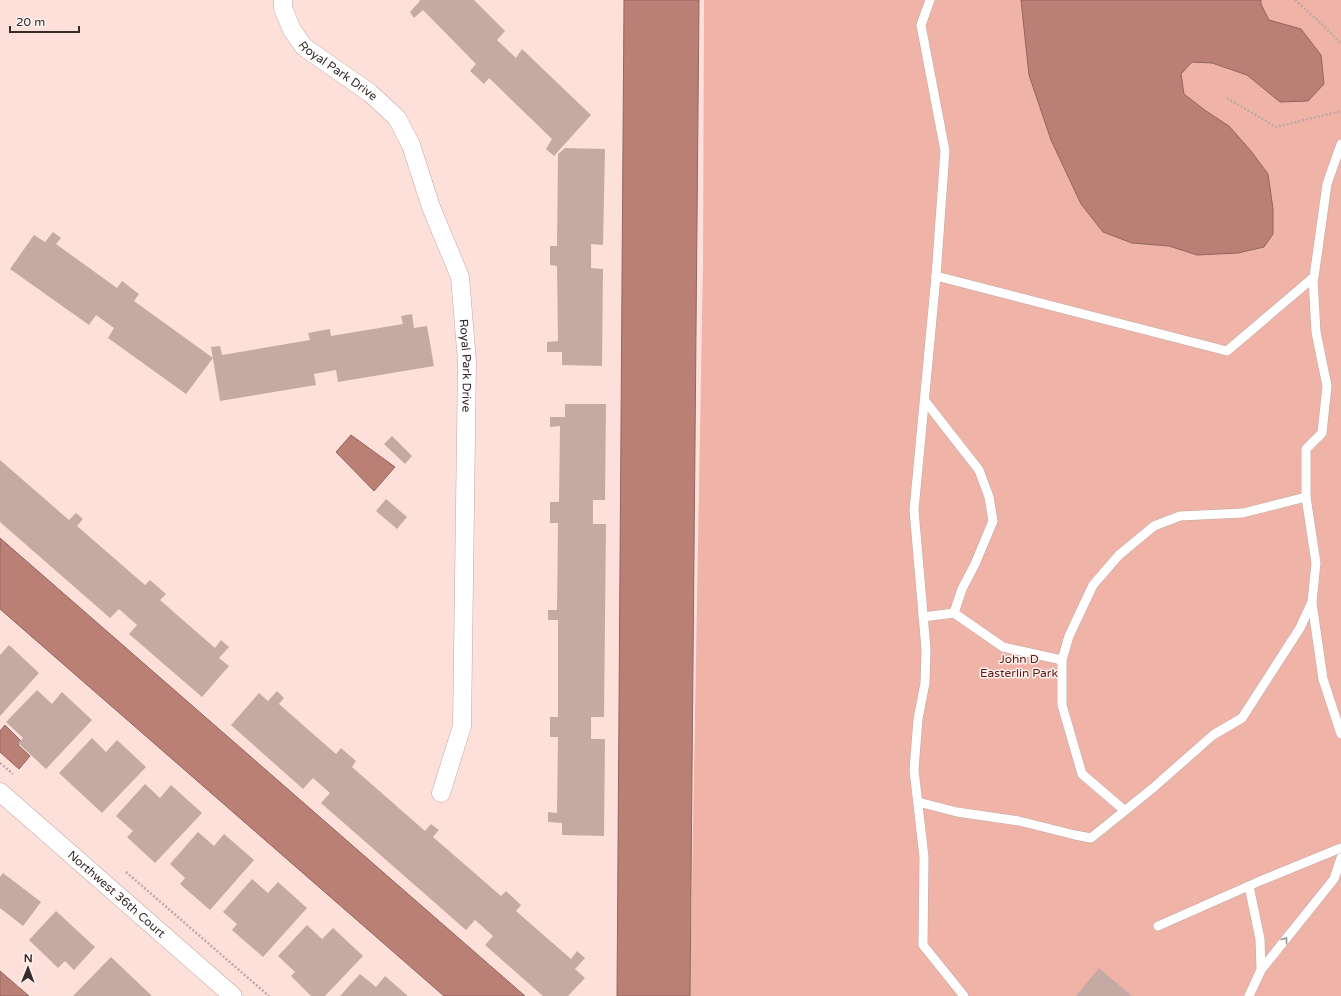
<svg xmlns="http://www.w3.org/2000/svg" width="1341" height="996" font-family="'Varela Round',sans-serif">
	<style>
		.green { fill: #f0b3a8 }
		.water { fill: #ba7f75; stroke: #92665e }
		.building { fill: #c5aaa4 }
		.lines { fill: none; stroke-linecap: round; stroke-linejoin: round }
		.lane-casing { stroke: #c3a8a3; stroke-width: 10 }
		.street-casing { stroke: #c3a8a3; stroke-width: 19 }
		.path { stroke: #c0a8a4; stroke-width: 2.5; stroke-dasharray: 2 2; stroke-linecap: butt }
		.lane { stroke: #fff; stroke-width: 9 }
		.street { stroke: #fff; stroke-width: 18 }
		.oneway { stroke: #9a9594 }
		.labels { text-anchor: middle; stroke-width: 3; stroke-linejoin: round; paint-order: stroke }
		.street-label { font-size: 12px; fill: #362b29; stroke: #fef2f0 }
		.park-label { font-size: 12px; fill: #611910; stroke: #fef2f0 }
	</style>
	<rect width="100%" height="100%" fill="#fee0db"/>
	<path class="green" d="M704,0H1341V996H690L703,263Z"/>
	<g class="water">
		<path d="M624,0H699L690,996H617Z"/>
		<path d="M1021,0H1261V4L1269,20L1301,29L1321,55L1324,84L1308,101L1280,102L1247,75L1212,63L1192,62L1181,74L1184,94L1206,111L1229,126L1251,151L1268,174L1273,209V234L1264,247L1238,253L1197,255L1169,246L1132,243L1103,232L1081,204L1051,140L1029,75Z"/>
		<path d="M351,435L395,467L374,491L336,452Z"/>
		<path d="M0,538L525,996H444L0,609Z"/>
		<path d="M5,725L21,741L18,745L30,756L19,769L0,752V731Z"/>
		<path d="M0,971L29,996H0Z"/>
	</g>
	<g class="building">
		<path d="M419,0H474L505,31L497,40L516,58L522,49L591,115L554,156L546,149L552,139L489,78L484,84L470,71L476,64L423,10L414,18L410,12L420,1Z"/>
		<path d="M565,148L605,149L603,245L591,244V268L603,269L602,366L562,365V352H547V342L558,341L557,266L550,265V246H557L558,154Z"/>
		<path d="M53,232L61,238L56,244L117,288L122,281L139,294L134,301L213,358L186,394L108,338L114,328L96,315L89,325L10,269L34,235L45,242Z"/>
		<path d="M412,314L414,328L427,326L434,366L338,382L336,370L314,374L316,385L220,401L211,347L220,346L222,355L310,340L308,333L330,329L331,336L403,324L401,316Z"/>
		<path d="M565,404H606L605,500H593V524H606L604,717H591V739H605L604,836L562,835V823L548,822V812L557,813L558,737H550V717H558V620H548V610H557L558,523H550V502H559L560,426L550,427V417H565Z"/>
		<path d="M392,436L412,456L405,464L384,444Z"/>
		<path d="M0,460L69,520L76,513L83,519L77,526L145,585L150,580L166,594L160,600L215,648L221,640L229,647L219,658L229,666L202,697L129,634L137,625L119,609L110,618L0,522Z"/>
		<path d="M386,499L407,517L397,529L376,511Z"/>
		<path d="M9,645L39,673L0,716V655Z"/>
		<path d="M37,690L52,704L62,692L92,720L46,769L18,743L23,738L6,722Z"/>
		<path d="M277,691L284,698L279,704L336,754L341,748L356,761L352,767L425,831L431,824L439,830L433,837L501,896L506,891L521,905L516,911L571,959L577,951L585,958L575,969L585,978L568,996H543L485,945L493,936L475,920L466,930L321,803L330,793L313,778L303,789L231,725L259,693L268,701Z"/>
		<path d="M92,738L106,752L117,740L146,767L102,813L59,773Z"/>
		<path d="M145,784L160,798L171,785L202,813L155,863L127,837L133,831L116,816Z"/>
		<path d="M198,832L214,846L224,834L254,860L210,910L180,884L185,878L170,864Z"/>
		<path d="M3,873L41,902L23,926L0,908V877Z"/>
		<path d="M252,879L268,893L278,882L307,908L263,957L232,930L237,924L223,912Z"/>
		<path d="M56,911L95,947L74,970L65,961L58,968L29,940Z"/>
		<path d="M307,925L322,939L333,928L363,956L325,996H311L291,976L295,972L278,956Z"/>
		<path d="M111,957L152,996H73Z"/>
		<path d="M1099,968L1132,996H1076Z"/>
		<path d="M360,974L376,987L385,976L408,996H340Z"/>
	</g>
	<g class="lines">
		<defs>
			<g id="lane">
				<path d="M930,0L921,25L945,151L936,276L1227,351L1314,277L1327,184L1341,144"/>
				<path d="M936,276L914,510L926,649L925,683L918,719L914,770L924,857L923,945L964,996"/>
				<path d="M925,401L979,470L989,497L993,521L975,564L962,589L954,613L1003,647L1062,660"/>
				<path d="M1312,603L1323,679L1341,734"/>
				<path d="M923,617L954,613"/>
				<path d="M918,802L957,812L1019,821L1075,835L1091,838L1153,788L1213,735L1242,718L1300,628L1312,602L1316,563L1306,497V449L1322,433L1327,386L1316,332L1313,278"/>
				<path d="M1124,810L1082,774L1062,705V660L1069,636L1093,585L1119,555L1154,526L1180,516L1243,513L1306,497"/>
				<path d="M1249,886L1260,939L1261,970L1249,996"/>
				<path d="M1158,926L1260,881L1341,848"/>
				<path d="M1261,970L1334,879L1341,858"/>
			</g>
			<g id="street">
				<path id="s1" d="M283,0V8L292,30L304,47L370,93L397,118L411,145L431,207L460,277L467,362L462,726L441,793"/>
				<path id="s2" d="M0,792L233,996"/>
			</g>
		</defs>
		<use href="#lane" class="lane-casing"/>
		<use href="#street" class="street-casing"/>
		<g class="path">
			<path d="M1295,0L1326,28L1341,44"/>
			<path d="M1227,98L1276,127L1341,111"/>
			<path d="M0,763L13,774"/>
			<path d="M126,872L269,996"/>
		</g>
		<use href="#lane" class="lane"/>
		<use href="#street" class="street"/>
	</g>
	<defs><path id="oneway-chevron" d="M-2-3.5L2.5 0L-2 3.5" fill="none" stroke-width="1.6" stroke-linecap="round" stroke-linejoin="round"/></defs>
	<use class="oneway" href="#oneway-chevron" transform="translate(1285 940) rotate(-52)"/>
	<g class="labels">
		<g class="street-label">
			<text dy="4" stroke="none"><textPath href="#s1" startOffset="94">Royal Park Drive</textPath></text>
			<text dy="4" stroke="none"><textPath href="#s1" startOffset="430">Royal Park Drive</textPath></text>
			<text dy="4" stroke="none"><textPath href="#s2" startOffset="155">Northwest 36th Court</textPath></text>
		</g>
		<g class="park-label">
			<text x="1019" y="663">John D<tspan x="1019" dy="14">Easterlin Park</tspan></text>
		</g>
	</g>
	<g transform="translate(28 968) rotate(1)" stroke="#fef2f0" stroke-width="3" paint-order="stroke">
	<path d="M0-3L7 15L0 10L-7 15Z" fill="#362b29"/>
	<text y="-6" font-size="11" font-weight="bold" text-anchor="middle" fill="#362b29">N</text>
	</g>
	<path d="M10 26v6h69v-6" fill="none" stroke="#362b29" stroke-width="2"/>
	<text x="16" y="26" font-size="12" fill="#362b29" stroke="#fef2f0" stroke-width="3" paint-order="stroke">20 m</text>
</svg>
